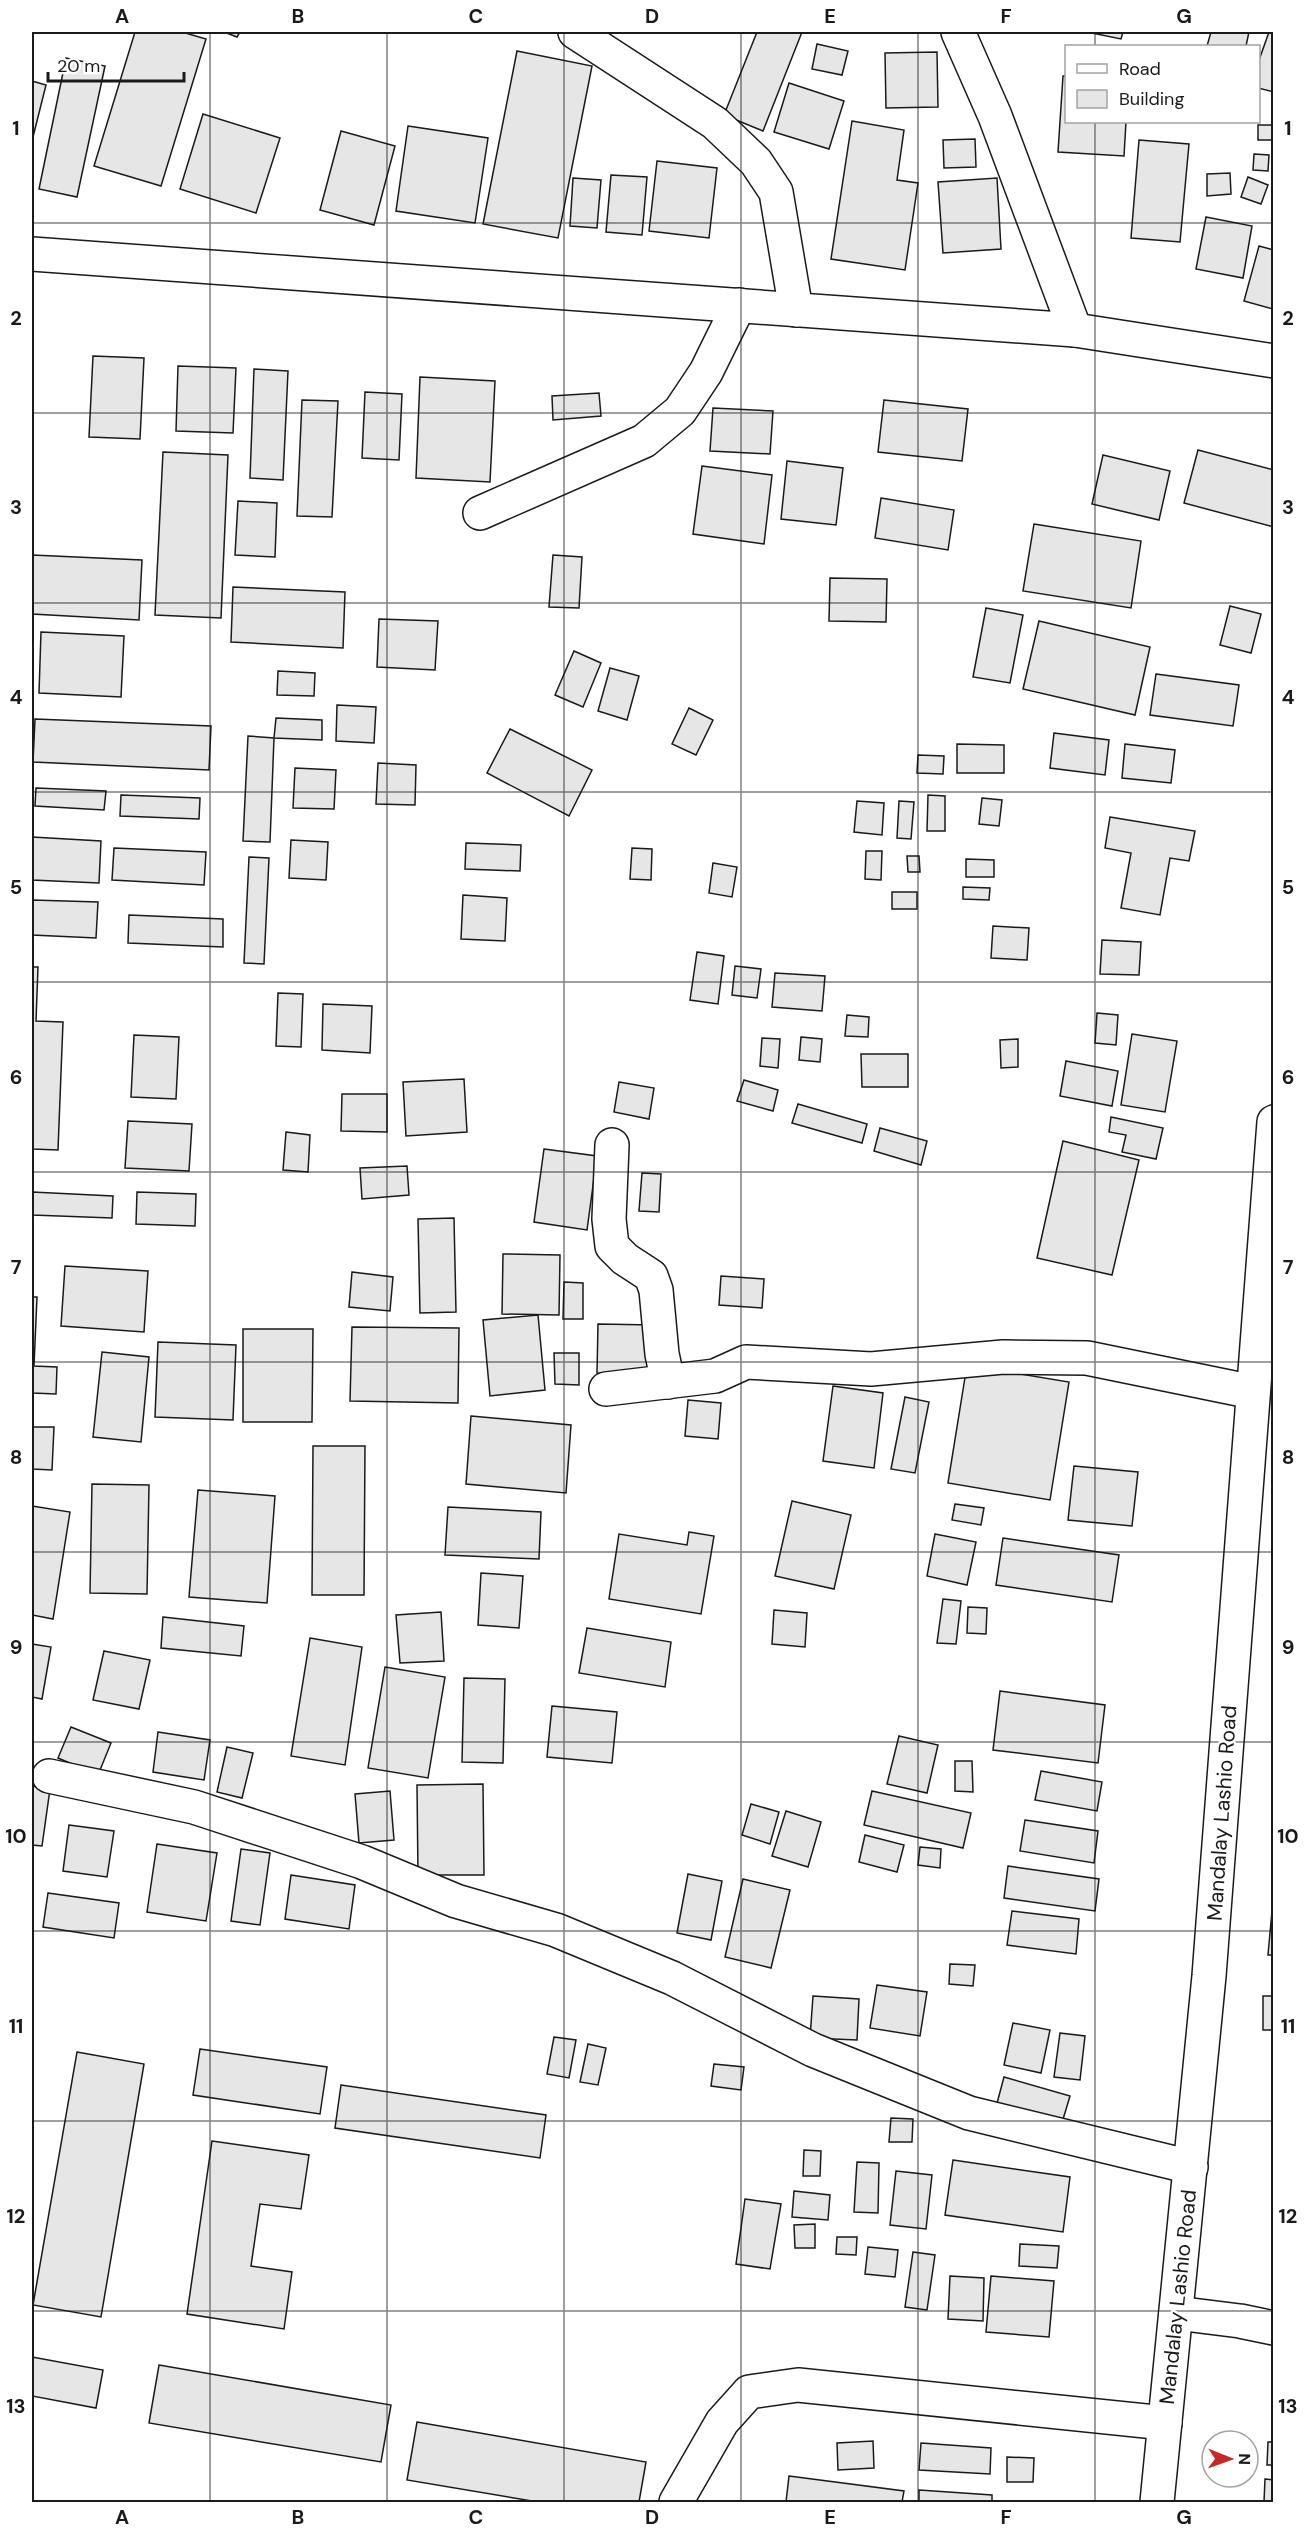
<svg xmlns="http://www.w3.org/2000/svg" width="1305" height="2534" font-family="'DM Sans',sans-serif">
	<style>
		.building { fill: #e6e6e6; stroke: #1a1a1a; stroke-width: 1.5 }
		.lines { fill: none; stroke-linecap: round; stroke-linejoin: round }
		.minor-casing { stroke: #1a1a1a; stroke-width: 36 }
		.highway-casing { stroke: #1a1a1a; stroke-width: 36 }
		.minor { stroke: #fff; stroke-width: 33 }
		.highway { stroke: #fff; stroke-width: 33 }
		.grid { fill: none; stroke: #1a1a1a; stroke-width: 1.5; stroke-opacity: 0.55 }
		.labels { text-anchor: middle; stroke-width: 4.5; stroke-linejoin: round; paint-order: stroke }
		.street-label { font-size: 21px; fill: #1a1a1a; stroke: #fff }
		.neatline { fill: none; stroke: #1a1a1a; stroke-width: 2 }
		.grid-label { font-size: 20px; text-anchor: middle; font-weight: bold; fill: #1a1a1a }
	</style>
	<rect width="100%" height="100%" fill="#fff"/>
	<g class="building">
		<path d="M135,32H182L206,39L161,186L94,166Z"/>
		<path d="M224,32H240L237,37Z"/>
		<path d="M757,32H802L763,131L724,115Z"/>
		<path d="M1087,32H1123L1121,39Z"/>
		<path d="M1211,32H1249L1246,46H1207Z"/>
		<path d="M1269,32H1274V92L1258,88V63Z"/>
		<path d="M817,44L848,51L842,75L812,69Z"/>
		<path d="M517,51L592,66L558,238L483,224Z"/>
		<path d="M937,52L938,107L886,108L885,53Z"/>
		<path d="M66,58L105,66L77,197L39,189Z"/>
		<path d="M1063,76H1066V122H1126L1124,156L1058,152Z"/>
		<path d="M32,81L46,85L32,141Z"/>
		<path d="M789,83L844,101L829,149L774,132Z"/>
		<path d="M203,114L280,138L256,213L180,189Z"/>
		<path d="M852,121L904,130L897,180L918,183L905,270L831,259Z"/>
		<rect x="1258" y="125" width="16" height="15"/>
		<path d="M408,126L488,138L475,223L396,211Z"/>
		<path d="M341,131L395,146L374,225L320,210Z"/>
		<path d="M975,139L976,167L944,168L943,140Z"/>
		<path d="M1139,140L1189,144L1180,242L1131,238Z"/>
		<path d="M1254,154L1269,155L1268,171L1253,170Z"/>
		<path d="M657,161L717,168L709,238L649,231Z"/>
		<path d="M1230,173L1231,194L1207,196V174Z"/>
		<path d="M611,175L647,177L642,235L606,232Z"/>
		<path d="M1248,177L1268,185L1261,204L1241,197Z"/>
		<path d="M573,178L601,180L597,228L570,226Z"/>
		<path d="M997,178L1001,249L943,253L938,182Z"/>
		<path d="M1206,217L1252,226L1243,278L1196,269Z"/>
		<path d="M1259,246L1274,250L1273,309L1244,301Z"/>
		<path d="M93,356L144,358L140,439L89,437Z"/>
		<path d="M178,366L236,368L233,433L176,431Z"/>
		<path d="M254,369L288,371L283,480L250,478Z"/>
		<path d="M420,377L495,381L490,482L416,478Z"/>
		<path d="M365,392L402,394L399,460L362,458Z"/>
		<path d="M599,393L601,416L553,420L552,396Z"/>
		<path d="M302,400L338,401L332,517L297,516Z"/>
		<path d="M884,400L968,409L962,461L878,452Z"/>
		<path d="M713,408L773,411L770,454L710,451Z"/>
		<path d="M1198,450L1274,470V527L1184,503Z"/>
		<path d="M163,452L228,455L221,618L155,615Z"/>
		<path d="M1103,455L1170,471L1159,520L1092,504Z"/>
		<path d="M787,461L843,468L836,525L781,519Z"/>
		<path d="M702,466L772,475L764,544L693,534Z"/>
		<path d="M881,498L954,510L948,550L875,538Z"/>
		<path d="M238,501L277,503L275,557L235,555Z"/>
		<path d="M1034,524L1141,541L1131,608L1023,591Z"/>
		<path d="M32,555L142,560L139,620L32,614Z"/>
		<path d="M553,555L582,557L579,608L549,607Z"/>
		<path d="M830,578L887,579L886,622L829,621Z"/>
		<path d="M233,587L345,592L343,648L231,642Z"/>
		<path d="M1230,606L1261,614L1251,653L1220,645Z"/>
		<path d="M986,608L1023,615L1010,683L973,677Z"/>
		<path d="M379,619L438,621L435,670L377,667Z"/>
		<path d="M1039,621L1150,647L1135,715L1023,689Z"/>
		<path d="M41,632L124,636L121,697L39,693Z"/>
		<path d="M574,651L601,663L583,707L555,695Z"/>
		<path d="M610,668L639,676L627,720L598,711Z"/>
		<path d="M278,671L315,673L314,696L277,695Z"/>
		<path d="M1156,674L1239,685L1233,726L1150,715Z"/>
		<path d="M337,705L376,707L374,743L336,741Z"/>
		<path d="M689,708L713,720L696,755L672,744Z"/>
		<path d="M276,718L322,720V740L274,738Z"/>
		<path d="M35,719L211,726L209,770L33,762Z"/>
		<path d="M510,729L592,770L569,816L487,773Z"/>
		<path d="M1054,733L1109,740L1105,775L1050,768Z"/>
		<path d="M248,736L274,738L270,842L243,841Z"/>
		<path d="M957,744L1004,745V773H957Z"/>
		<path d="M1125,744L1175,750L1171,783L1122,778Z"/>
		<path d="M918,755L944,756L943,774L917,773Z"/>
		<path d="M378,763L416,765L415,805L376,804Z"/>
		<path d="M295,768L336,770L334,809L293,808Z"/>
		<path d="M36,788L106,791L104,810L35,806Z"/>
		<path d="M121,795L200,798L199,819L120,816Z"/>
		<path d="M928,795L945,796V831H927Z"/>
		<path d="M982,798L1002,800L999,826L979,824Z"/>
		<path d="M857,801L884,803L882,835L854,832Z"/>
		<path d="M899,801L914,802L911,839L897,838Z"/>
		<path d="M1110,817L1195,831L1189,861L1170,858L1160,915L1121,908L1131,853L1105,848Z"/>
		<path d="M32,837L101,841L99,883L32,880Z"/>
		<path d="M291,840L328,842L326,880L289,878Z"/>
		<path d="M466,843L521,845L520,871L465,869Z"/>
		<path d="M114,848L206,852L204,885L112,880Z"/>
		<path d="M632,848L652,849L651,880L630,879Z"/>
		<path d="M866,851H882L881,880L865,879Z"/>
		<path d="M907,856H919L920,872H908Z"/>
		<path d="M249,857L269,858L264,964L244,963Z"/>
		<path d="M966,859L994,860V877H966Z"/>
		<path d="M713,863L737,867L732,897L709,893Z"/>
		<path d="M963,887L990,888L989,900L963,899Z"/>
		<rect x="892" y="892" width="25" height="17"/>
		<path d="M463,895L507,898L505,941L461,939Z"/>
		<path d="M32,900L98,902L96,938L32,935Z"/>
		<path d="M129,915L223,919V947L128,943Z"/>
		<path d="M993,926L1029,928L1027,960L991,958Z"/>
		<path d="M1102,940L1141,942L1139,975L1100,974Z"/>
		<path d="M697,952L724,956L718,1004L690,1000Z"/>
		<path d="M735,966L761,969L757,998L732,995Z"/>
		<path d="M32,967H38L36,1021L63,1022L58,1150L32,1149Z"/>
		<path d="M775,973L825,976L822,1011L772,1007Z"/>
		<path d="M278,993L303,994L301,1047L276,1046Z"/>
		<path d="M323,1004L372,1006L370,1053L322,1050Z"/>
		<path d="M1097,1013L1118,1015L1116,1045L1095,1043Z"/>
		<path d="M847,1015L869,1017L868,1037L845,1036Z"/>
		<path d="M1132,1034L1177,1041L1165,1112L1121,1105Z"/>
		<path d="M134,1035L179,1037L176,1099L131,1097Z"/>
		<path d="M801,1037L822,1039L820,1062L799,1060Z"/>
		<path d="M762,1038L780,1039L778,1068L760,1066Z"/>
		<path d="M1018,1039V1067L1001,1068L1000,1040Z"/>
		<path d="M861,1054H908V1087H862Z"/>
		<path d="M1066,1061L1118,1071L1112,1106L1060,1096Z"/>
		<path d="M464,1079L467,1132L406,1136L403,1082Z"/>
		<path d="M744,1080L778,1090L773,1111L737,1101Z"/>
		<path d="M619,1082L654,1088L649,1119L614,1112Z"/>
		<path d="M342,1094H387V1132L341,1131Z"/>
		<path d="M798,1104L867,1124L862,1143L792,1123Z"/>
		<path d="M1111,1117L1163,1128L1156,1159L1122,1152L1126,1135L1109,1132Z"/>
		<path d="M128,1121L192,1124L189,1171L125,1168Z"/>
		<path d="M880,1128L927,1141L921,1165L874,1151Z"/>
		<path d="M286,1132L310,1135L308,1172L283,1170Z"/>
		<path d="M1063,1141L1139,1160L1112,1275L1037,1258Z"/>
		<path d="M544,1149L597,1156L587,1230L534,1222Z"/>
		<path d="M407,1166L409,1195L362,1199L360,1168Z"/>
		<path d="M642,1173L661,1174L659,1212L639,1211Z"/>
		<path d="M32,1192L113,1196L112,1218L32,1215Z"/>
		<path d="M137,1192L196,1194L195,1226L136,1224Z"/>
		<path d="M454,1218L456,1312L420,1313L418,1219Z"/>
		<path d="M503,1254L560,1255L559,1315L502,1314Z"/>
		<path d="M65,1266L148,1271L144,1332L61,1326Z"/>
		<path d="M352,1272L393,1277L390,1311L349,1307Z"/>
		<path d="M721,1276L764,1279L762,1308L719,1305Z"/>
		<path d="M564,1282L583,1283V1319H563Z"/>
		<path d="M32,1297H37L34,1366L57,1367L56,1394L32,1393Z"/>
		<path d="M538,1315L545,1390L490,1396L483,1320Z"/>
		<path d="M598,1324L654,1325L653,1374L597,1373Z"/>
		<path d="M352,1327L459,1328L458,1403L350,1401Z"/>
		<path d="M243,1329H313L312,1422H243Z"/>
		<path d="M158,1342L236,1345L233,1420L155,1417Z"/>
		<path d="M102,1352L149,1357L141,1442L93,1437Z"/>
		<path d="M554,1353H579V1385L555,1384Z"/>
		<path d="M967,1365L1069,1382L1050,1500L948,1483Z"/>
		<path d="M833,1386L883,1393L874,1468L823,1461Z"/>
		<path d="M905,1397L929,1402L915,1473L891,1469Z"/>
		<path d="M688,1400L721,1403L718,1439L685,1436Z"/>
		<path d="M471,1416L571,1425L566,1493L466,1484Z"/>
		<path d="M32,1427H54L52,1470L32,1469Z"/>
		<path d="M313,1446H365L364,1595H312Z"/>
		<path d="M1074,1466L1138,1472L1132,1526L1068,1520Z"/>
		<path d="M92,1484L149,1485L147,1594L90,1593Z"/>
		<path d="M198,1490L275,1496L267,1603L189,1597Z"/>
		<path d="M792,1501L851,1515L834,1589L775,1576Z"/>
		<path d="M955,1504L984,1508L981,1525L952,1520Z"/>
		<path d="M32,1506L70,1512L53,1619L32,1615Z"/>
		<path d="M448,1507L541,1512L539,1559L445,1555Z"/>
		<path d="M689,1532L714,1536L701,1614L609,1599L619,1534L687,1545Z"/>
		<path d="M935,1534L976,1542L967,1585L927,1576Z"/>
		<path d="M1003,1538L1119,1555L1112,1602L996,1585Z"/>
		<path d="M481,1573L523,1576L519,1628L478,1625Z"/>
		<path d="M943,1599L961,1601L956,1644L937,1643Z"/>
		<path d="M968,1607L987,1608L986,1634L967,1633Z"/>
		<path d="M774,1610L807,1613L805,1647L772,1644Z"/>
		<path d="M441,1612L444,1661L400,1663L396,1615Z"/>
		<path d="M163,1617L244,1626L241,1656L161,1648Z"/>
		<path d="M587,1628L671,1642L665,1687L579,1673Z"/>
		<path d="M310,1638L362,1647L345,1765L291,1756Z"/>
		<path d="M32,1644L51,1647L42,1699L32,1697Z"/>
		<path d="M104,1651L150,1660L139,1709L93,1700Z"/>
		<path d="M385,1667L445,1677L428,1778L368,1768Z"/>
		<path d="M464,1678L505,1679L503,1763L462,1762Z"/>
		<path d="M1000,1691L1105,1705L1098,1763L993,1750Z"/>
		<path d="M552,1706L617,1712L612,1763L547,1757Z"/>
		<path d="M71,1727L111,1743L98,1775L58,1758Z"/>
		<path d="M158,1732L210,1740L204,1780L153,1772Z"/>
		<path d="M899,1736L938,1745L927,1793L887,1784Z"/>
		<path d="M227,1747L253,1753L242,1798L217,1792Z"/>
		<path d="M955,1761H972L973,1792L955,1791Z"/>
		<path d="M1041,1771L1102,1782L1097,1811L1035,1800Z"/>
		<path d="M483,1784L484,1875H418L417,1785Z"/>
		<path d="M32,1786L50,1789L42,1846L32,1845Z"/>
		<path d="M390,1791L394,1840L359,1843L355,1794Z"/>
		<path d="M872,1791L971,1813L963,1848L864,1825Z"/>
		<path d="M751,1804L779,1812L770,1844L742,1835Z"/>
		<path d="M786,1811L821,1822L808,1867L772,1856Z"/>
		<path d="M1025,1820L1098,1831L1094,1863L1020,1851Z"/>
		<path d="M69,1825L114,1831L107,1877L63,1871Z"/>
		<path d="M865,1835L904,1845L897,1872L859,1862Z"/>
		<path d="M157,1844L217,1853L206,1921L147,1912Z"/>
		<path d="M920,1847L941,1849L940,1868L918,1865Z"/>
		<path d="M241,1849L270,1853L260,1925L231,1921Z"/>
		<path d="M1008,1866L1099,1879L1095,1911L1004,1898Z"/>
		<path d="M688,1874L722,1881L711,1940L677,1933Z"/>
		<path d="M291,1875L355,1885L349,1929L285,1919Z"/>
		<path d="M743,1879L790,1890L771,1968L725,1957Z"/>
		<path d="M48,1893L119,1903L114,1938L43,1927Z"/>
		<path d="M1012,1911L1079,1919L1076,1954L1007,1945Z"/>
		<path d="M1272,1911H1274V1955H1268Z"/>
		<path d="M950,1964L975,1965L973,1986L949,1984Z"/>
		<path d="M877,1985L927,1992L920,2036L870,2028Z"/>
		<path d="M813,1996L859,1999L857,2040L810,2038Z"/>
		<rect x="1263" y="1996" width="11" height="34"/>
		<path d="M1013,2023L1050,2030L1041,2073L1004,2065Z"/>
		<path d="M1060,2033L1085,2036L1080,2080L1054,2077Z"/>
		<path d="M554,2037L576,2040L569,2078L547,2074Z"/>
		<path d="M588,2044L606,2048L598,2085L580,2082Z"/>
		<path d="M200,2049L327,2067L320,2114L193,2095Z"/>
		<path d="M77,2052L144,2064L101,2317L33,2305Z"/>
		<path d="M714,2064L744,2067L741,2090L711,2086Z"/>
		<path d="M1004,2077L1070,2096L1061,2126L996,2107Z"/>
		<path d="M341,2085L546,2115L540,2158L335,2128Z"/>
		<path d="M891,2118L913,2119L912,2142H889Z"/>
		<path d="M212,2141L309,2155L301,2209L260,2204L251,2266L292,2272L284,2329L187,2314Z"/>
		<path d="M804,2150L821,2151L820,2176H803Z"/>
		<path d="M953,2160L1070,2177L1063,2232L945,2215Z"/>
		<path d="M857,2162L879,2163L878,2213L854,2212Z"/>
		<path d="M896,2171L932,2175L926,2229L890,2225Z"/>
		<path d="M794,2191L830,2195L828,2220L792,2217Z"/>
		<path d="M745,2199L781,2204L770,2269L736,2264Z"/>
		<path d="M815,2224V2248H795L794,2225Z"/>
		<path d="M837,2237H857L856,2255L836,2254Z"/>
		<path d="M1020,2244L1059,2246L1057,2268L1019,2266Z"/>
		<path d="M868,2247L898,2250L895,2277L865,2274Z"/>
		<path d="M913,2252L935,2255L927,2310L905,2307Z"/>
		<path d="M950,2276L984,2278L983,2321L948,2319Z"/>
		<path d="M991,2276L1054,2281L1049,2337L986,2332Z"/>
		<path d="M32,2357L103,2370L96,2408L32,2396Z"/>
		<path d="M159,2365L391,2405L381,2462L149,2423Z"/>
		<path d="M417,2422L646,2462L639,2502H538L407,2480Z"/>
		<path d="M873,2441L874,2468L838,2470L837,2443Z"/>
		<path d="M1268,2442H1274V2465H1267Z"/>
		<path d="M921,2443L991,2448L990,2474L919,2470Z"/>
		<path d="M1007,2457L1034,2458L1033,2482H1007Z"/>
		<path d="M789,2476L904,2491L902,2502H786Z"/>
		<path d="M1265,2479L1274,2480V2502H1264Z"/>
		<path d="M919,2490L992,2495V2502H919Z"/>
	</g>
	<g class="lines">
		<defs>
			<g id="minor">
				<path d="M575,32L715,123L756,162L776,192L796,310"/>
				<path d="M958,32L995,116L1075,330"/>
				<path d="M32,254L1075,330L1274,361"/>
				<path d="M480,513L644,441L680,411L706,372L739,305"/>
				<path d="M612,1145L609,1219L612,1246L625,1259L651,1276L656,1290L662,1354L668,1382"/>
				<path d="M606,1389L715,1376L746,1362L871,1369L1003,1357L1087,1358L1253,1392"/>
				<path d="M49,1776L194,1807L362,1862L456,1901L556,1930L672,1978L813,2050L969,2113L1191,2167"/>
				<path d="M1176,2313L1240,2321L1274,2328"/>
				<path d="M676,2502L722,2422L749,2392L798,2385L1165,2423"/>
			</g>
			<path id="highway" d="M1157,2502L1209,1976L1274,1122"/>
		</defs>
		<use href="#minor" class="minor-casing"/>
		<use href="#highway" class="highway-casing"/>
		<use href="#minor" class="minor"/>
		<use href="#highway" class="highway"/>
	</g>
	<path class="grid" d="M210,32V2502M387,32V2502M564,32V2502M741,32V2502M918,32V2502M1095,32V46M1095,122V2502M32,223H1274M32,413H1274M32,603H1274M32,792H1274M32,982H1274M32,1172H1274M32,1362H1274M32,1552H1274M32,1742H1274M32,1931H1274M32,2121H1274M32,2311H1274"/>
	<g class="labels">
		<g class="street-label">
			<text transform="translate(1222 1813) rotate(-86)" y="7">Mandalay Lashio Road</text>
			<text transform="translate(1178 2297) rotate(-84)" y="7">Mandalay Lashio Road</text>
		</g>
	</g>
	<rect width="1305" height="2534" fill="none" stroke="#ffffff" stroke-width="66"/>
	<rect x="1065" y="45" width="195" height="78" fill="#ffffff" stroke="#a3a3a3" stroke-width="1.5"/>
	<rect x="1077" y="64" width="30" height="9" fill="#ffffff" stroke="#a3a3a3" stroke-width="1.5"/>
	<text x="1119" y="75" font-size="18" fill="#1a1a1a">Road</text>
	<rect x="1077" y="90" width="30" height="18" fill="#e6e6e6" stroke="#a3a3a3" stroke-width="1.5"/>
	<text x="1119" y="105" font-size="18" fill="#1a1a1a">Building</text>
	<g transform="translate(1230 2459) rotate(91)"><circle r="28" fill="#ffffff" stroke="#a3a3a3" stroke-width="1.5"/>
	<path d="M0-4.5L10 22L0 15L-10 22Z" fill="#c62828"/>
	<text y="-9" font-size="16" font-weight="bold" text-anchor="middle" fill="#1a1a1a">N</text>
	</g>
	<path d="M48 72v9h136v-9" fill="none" stroke="#1a1a1a" stroke-width="3"/>
	<text x="57" y="72" font-size="18" fill="#1a1a1a" stroke="#ffffff" stroke-width="4.5" paint-order="stroke">20 m</text>
	<rect x="33" y="33" width="1239" height="2468" class="neatline"/>
	<g class="grid-label">
		<text x="122" y="23">A</text>
		<text x="298" y="23">B</text>
		<text x="476" y="23">C</text>
		<text x="652" y="23">D</text>
		<text x="830" y="23">E</text>
		<text x="1006" y="23">F</text>
		<text x="1184" y="23">G</text>
		<text x="16" y="135">1</text>
		<text x="1288" y="135">1</text>
		<text x="16" y="325">2</text>
		<text x="1288" y="325">2</text>
		<text x="16" y="514">3</text>
		<text x="1288" y="514">3</text>
		<text x="16" y="704">4</text>
		<text x="1288" y="704">4</text>
		<text x="16" y="894">5</text>
		<text x="1288" y="894">5</text>
		<text x="16" y="1084">6</text>
		<text x="1288" y="1084">6</text>
		<text x="16" y="1274">7</text>
		<text x="1288" y="1274">7</text>
		<text x="16" y="1464">8</text>
		<text x="1288" y="1464">8</text>
		<text x="16" y="1654">9</text>
		<text x="1288" y="1654">9</text>
		<text x="16" y="1843">10</text>
		<text x="1288" y="1843">10</text>
		<text x="16" y="2033">11</text>
		<text x="1288" y="2033">11</text>
		<text x="16" y="2223">12</text>
		<text x="1288" y="2223">12</text>
		<text x="16" y="2413">13</text>
		<text x="1288" y="2413">13</text>
		<text x="122" y="2524">A</text>
		<text x="298" y="2524">B</text>
		<text x="476" y="2524">C</text>
		<text x="652" y="2524">D</text>
		<text x="830" y="2524">E</text>
		<text x="1006" y="2524">F</text>
		<text x="1184" y="2524">G</text>
	</g>
</svg>
